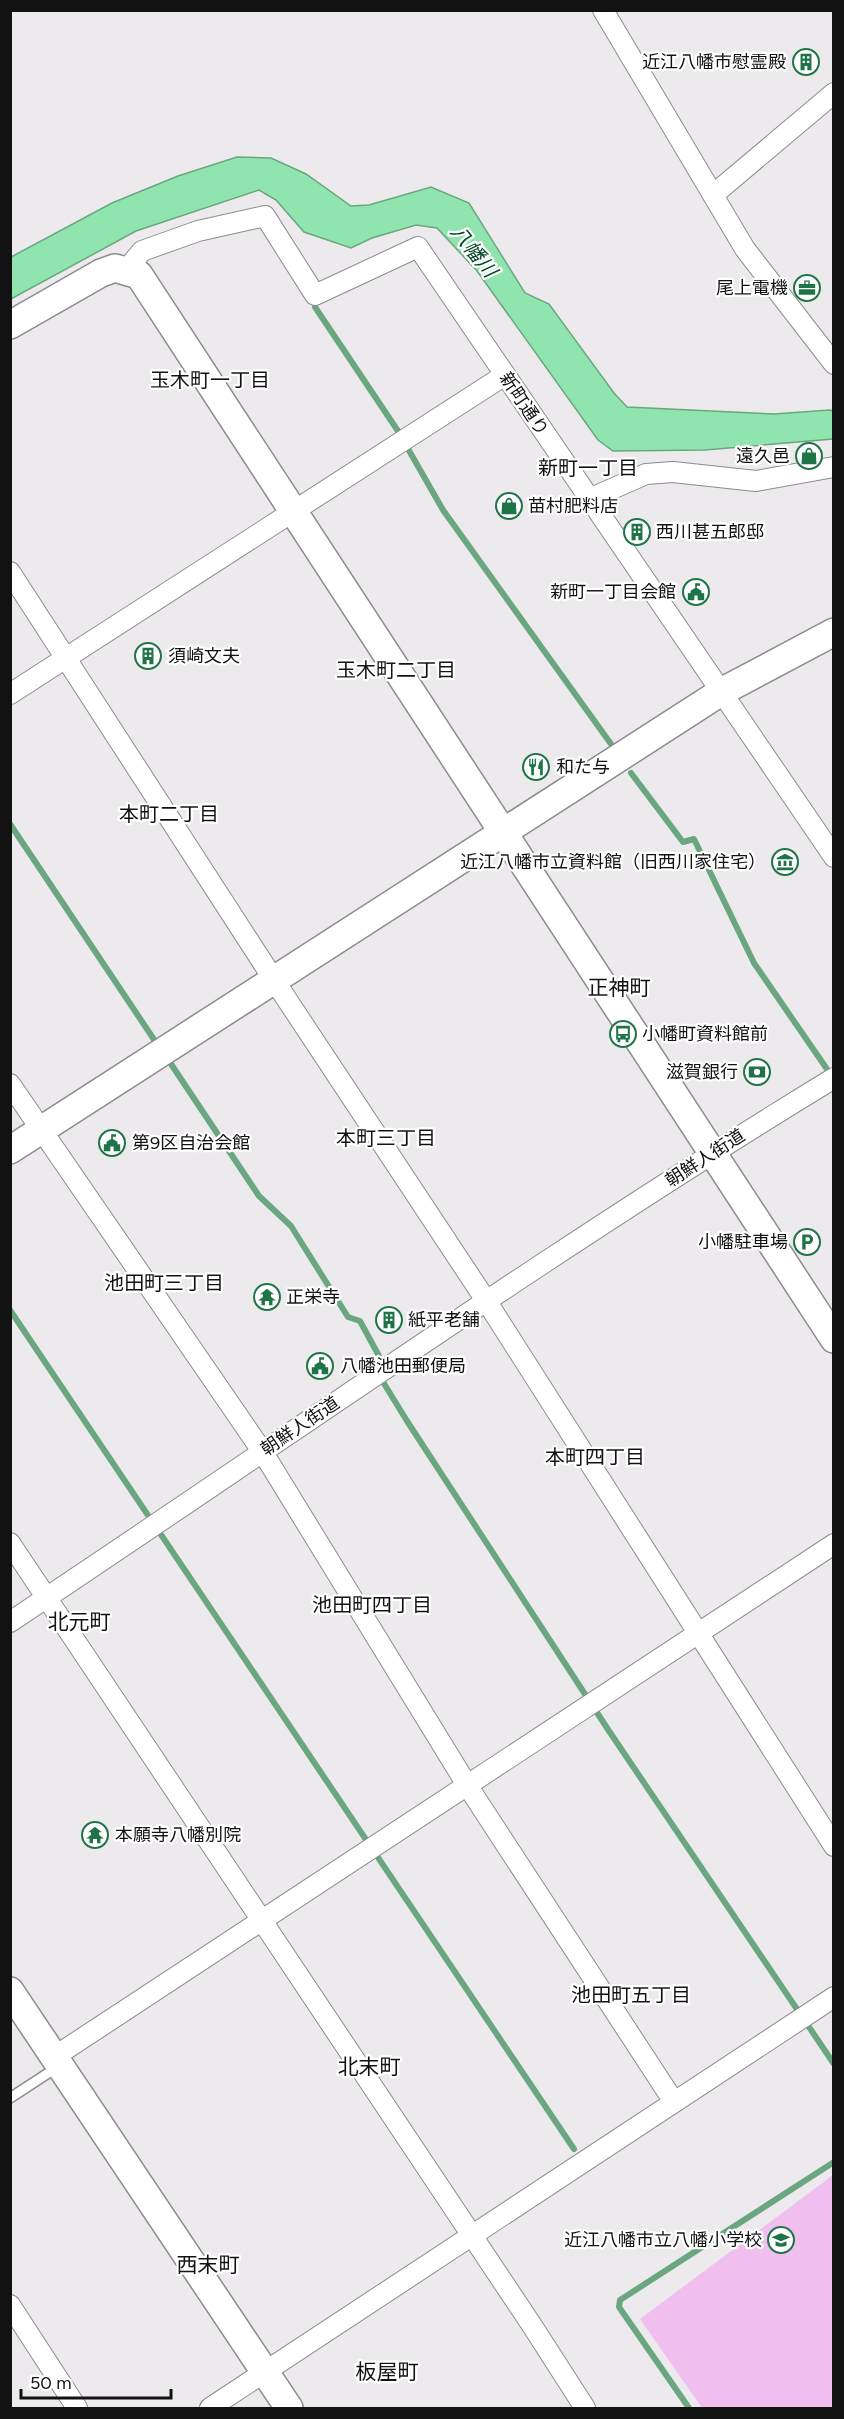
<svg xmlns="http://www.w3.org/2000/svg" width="844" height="2419" font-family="Figtree,'Noto Sans JP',sans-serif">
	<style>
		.green { fill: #f0bfef }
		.water { fill: #90e5af; stroke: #6aa680; stroke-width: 1.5 }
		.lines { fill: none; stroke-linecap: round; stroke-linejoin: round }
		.stream { stroke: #6aa680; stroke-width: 6 }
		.lane-casing { stroke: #8d8b8d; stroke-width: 12 }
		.street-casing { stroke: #8d8b8d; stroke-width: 22 }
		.secondary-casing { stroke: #8d8b8d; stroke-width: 30 }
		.lane { stroke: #fff; stroke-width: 9 }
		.street { stroke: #fff; stroke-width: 20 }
		.secondary { stroke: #fff; stroke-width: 27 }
		.labels { text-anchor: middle; stroke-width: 4.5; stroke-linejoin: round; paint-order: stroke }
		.poi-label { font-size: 18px; fill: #131213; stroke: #fff; text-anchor: start }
		.street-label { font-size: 18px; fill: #131213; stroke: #fff }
		.water-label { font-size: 20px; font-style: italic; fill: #004524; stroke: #fff }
		.neighbourhood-label { font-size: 20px; fill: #131213; stroke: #fff }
		.quarter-label { font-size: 21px; fill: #131213; stroke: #fff }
	</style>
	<rect width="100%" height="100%" fill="#edeaed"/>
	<path class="green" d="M833,2175V2408H702L640,2319Z"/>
	<path class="water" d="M237,157L271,158L306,174L351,206L369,205L431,187L469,203L525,293L549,304L614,393L627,407L774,414L830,410L833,411V439L705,450L613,451L598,440L477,271L437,228L416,225L372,238L351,248L304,232L276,200L259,190L136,231L11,299V257L112,203L178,176Z"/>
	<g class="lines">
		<g class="stream">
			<path d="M315,307L402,437"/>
			<path d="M407,447L443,510L611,744"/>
			<path d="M631,773L683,842L694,839L754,963L831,1075"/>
			<path d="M10,824L159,1047"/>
			<path d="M167,1058L259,1196L291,1226L348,1317L360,1321L379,1356L380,1377L407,1421L609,1731L834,2064"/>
			<path d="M10,1310L574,2149"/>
			<path d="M689,2408L619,2307L620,2300L834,2162"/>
		</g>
		<defs>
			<path id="lane" d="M10,2098L59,2066"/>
			<g id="street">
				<path d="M603,10L745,249L834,364"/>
				<path d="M713,195L834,93"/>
				<path d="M126,270L142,251L198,231L265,216L315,295L418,247L834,857"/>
				<path d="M589,499L646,474L673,472L756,481L834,467"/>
				<path d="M10,572L274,980L487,1302L834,1846"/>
				<path d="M10,694L505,375"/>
				<path d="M10,1084L262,1451L467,1785L674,2102"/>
				<path d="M10,1543L533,2327L585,2408"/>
				<path d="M10,1622C284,1440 553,1249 834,1078"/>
				<path d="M54,2057L834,1544"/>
				<path d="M10,2305L77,2408"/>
				<path d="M210,2408L834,1997"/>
			</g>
			<g id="secondary">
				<path d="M10,325L101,273L115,268L139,275L834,1339"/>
				<path d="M10,1150L721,692L834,632"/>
				<path d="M10,1991L289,2408"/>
			</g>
		</defs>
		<use href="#lane" class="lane-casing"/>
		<use href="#street" class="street-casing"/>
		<use href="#secondary" class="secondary-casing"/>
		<use href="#lane" class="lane"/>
		<use href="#street" class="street"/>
		<use href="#secondary" class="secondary"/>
	</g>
	<defs>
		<symbol id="building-ring" viewBox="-11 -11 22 22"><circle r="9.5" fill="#fff" stroke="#1e7447" stroke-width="1.5"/><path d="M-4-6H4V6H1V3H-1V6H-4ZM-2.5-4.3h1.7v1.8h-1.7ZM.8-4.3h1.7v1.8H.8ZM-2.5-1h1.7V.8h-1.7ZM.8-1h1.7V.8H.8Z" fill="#1e7447"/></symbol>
		<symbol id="office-ring" viewBox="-11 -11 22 22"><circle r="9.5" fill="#fff" stroke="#1e7447" stroke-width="1.5"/><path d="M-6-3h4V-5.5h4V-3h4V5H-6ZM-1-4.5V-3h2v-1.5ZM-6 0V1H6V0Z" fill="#1e7447"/></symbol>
		<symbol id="shop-ring" viewBox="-11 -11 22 22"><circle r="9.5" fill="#fff" stroke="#1e7447" stroke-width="1.5"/><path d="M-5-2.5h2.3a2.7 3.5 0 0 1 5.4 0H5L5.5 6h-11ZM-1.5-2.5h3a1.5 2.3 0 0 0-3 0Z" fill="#1e7447"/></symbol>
		<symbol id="civic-ring" viewBox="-11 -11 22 22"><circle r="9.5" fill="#fff" stroke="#1e7447" stroke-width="1.5"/><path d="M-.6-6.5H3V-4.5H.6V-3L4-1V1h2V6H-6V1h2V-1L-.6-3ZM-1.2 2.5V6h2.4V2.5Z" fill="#1e7447"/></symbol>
		<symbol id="restaurant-ring" viewBox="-11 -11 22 22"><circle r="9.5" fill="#fff" stroke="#1e7447" stroke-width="1.5"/><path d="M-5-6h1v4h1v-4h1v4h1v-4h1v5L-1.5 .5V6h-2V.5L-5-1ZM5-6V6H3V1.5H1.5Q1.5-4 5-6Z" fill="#1e7447"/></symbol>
		<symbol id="museum-ring" viewBox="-11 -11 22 22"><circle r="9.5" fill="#fff" stroke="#1e7447" stroke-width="1.5"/><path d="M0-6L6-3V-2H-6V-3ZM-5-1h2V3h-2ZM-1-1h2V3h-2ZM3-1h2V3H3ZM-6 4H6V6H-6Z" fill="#1e7447"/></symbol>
		<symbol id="bus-ring" viewBox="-11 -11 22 22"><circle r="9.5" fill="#fff" stroke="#1e7447" stroke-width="1.5"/><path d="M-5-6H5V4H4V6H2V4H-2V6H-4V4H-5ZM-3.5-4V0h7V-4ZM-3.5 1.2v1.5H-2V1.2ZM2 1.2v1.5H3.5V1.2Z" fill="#1e7447"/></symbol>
		<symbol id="bank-ring" viewBox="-11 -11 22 22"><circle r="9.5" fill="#fff" stroke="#1e7447" stroke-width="1.5"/><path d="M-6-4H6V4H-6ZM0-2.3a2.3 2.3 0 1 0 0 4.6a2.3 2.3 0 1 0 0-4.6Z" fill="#1e7447"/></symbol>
		<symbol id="parking-ring" viewBox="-11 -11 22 22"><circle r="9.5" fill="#fff" stroke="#1e7447" stroke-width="1.5"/><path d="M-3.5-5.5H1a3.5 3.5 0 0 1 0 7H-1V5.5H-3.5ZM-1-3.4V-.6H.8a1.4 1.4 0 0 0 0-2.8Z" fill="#1e7447"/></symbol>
		<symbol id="temple-ring" viewBox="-11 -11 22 22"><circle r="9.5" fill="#fff" stroke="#1e7447" stroke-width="1.5"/><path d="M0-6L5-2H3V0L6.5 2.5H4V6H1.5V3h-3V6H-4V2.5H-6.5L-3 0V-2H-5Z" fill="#1e7447"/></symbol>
		<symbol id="school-ring" viewBox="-11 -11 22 22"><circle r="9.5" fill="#fff" stroke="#1e7447" stroke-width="1.5"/><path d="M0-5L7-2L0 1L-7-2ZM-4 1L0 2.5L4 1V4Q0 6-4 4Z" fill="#1e7447"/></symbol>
	</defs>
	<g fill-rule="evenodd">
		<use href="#building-ring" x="791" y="47" width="30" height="30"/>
		<use href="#office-ring" x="792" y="273" width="30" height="30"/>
		<use href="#shop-ring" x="794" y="441" width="30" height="30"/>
		<use href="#shop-ring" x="494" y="491" width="30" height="30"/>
		<use href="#building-ring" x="622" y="517" width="30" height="30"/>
		<use href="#civic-ring" x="681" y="577" width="30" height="30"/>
		<use href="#building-ring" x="133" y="641" width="30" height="30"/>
		<use href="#restaurant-ring" x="521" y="752" width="30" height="30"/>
		<use href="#museum-ring" x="770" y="847" width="30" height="30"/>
		<use href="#bus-ring" x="608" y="1019" width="30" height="30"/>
		<use href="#bank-ring" x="742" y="1057" width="30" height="30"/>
		<use href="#civic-ring" x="97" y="1128" width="30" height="30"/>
		<use href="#parking-ring" x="792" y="1227" width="30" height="30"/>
		<use href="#temple-ring" x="252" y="1282" width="30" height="30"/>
		<use href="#building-ring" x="374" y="1305" width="30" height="30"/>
		<use href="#civic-ring" x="305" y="1351" width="30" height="30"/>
		<use href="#temple-ring" x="80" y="1820" width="30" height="30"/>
		<use href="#school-ring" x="766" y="2225" width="30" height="30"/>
	</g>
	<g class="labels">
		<g class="poi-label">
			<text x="786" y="68" text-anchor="end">近江八幡市慰霊殿</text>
			<text x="788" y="294" text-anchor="end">尾上電機</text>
			<text x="790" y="462" text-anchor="end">遠久邑</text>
			<text x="528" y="512">苗村肥料店</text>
			<text x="656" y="538">西川甚五郎邸</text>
			<text x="676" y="598" text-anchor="end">新町一丁目会館</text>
			<text x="168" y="662">須崎文夫</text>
			<text x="556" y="773">和た与</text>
			<text x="766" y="868" text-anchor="end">近江八幡市立資料館（旧西川家住宅）</text>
			<text x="642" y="1040">小幡町資料館前</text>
			<text x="738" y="1078" text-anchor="end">滋賀銀行</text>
			<text x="132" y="1149">第9区自治会館</text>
			<text x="788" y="1248" text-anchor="end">小幡駐車場</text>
			<text x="286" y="1303">正栄寺</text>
			<text x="408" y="1326">紙平老舗</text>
			<text x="340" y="1372">八幡池田郵便局</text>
			<text x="115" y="1841">本願寺八幡別院</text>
			<text x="762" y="2246" text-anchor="end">近江八幡市立八幡小学校</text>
		</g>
		<g class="street-label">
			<text transform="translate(524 404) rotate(56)" y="6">新町通り</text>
			<text transform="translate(705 1158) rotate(-33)" y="6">朝鮮人街道</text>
			<text transform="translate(300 1426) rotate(-34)" y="6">朝鮮人街道</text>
		</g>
		<g class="water-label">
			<text transform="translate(474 251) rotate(51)" y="7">八幡川</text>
		</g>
		<g class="neighbourhood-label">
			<text x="210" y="387">玉木町一丁目</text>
			<text x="588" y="475">新町一丁目</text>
			<text x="396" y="677">玉木町二丁目</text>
			<text x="169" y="821">本町二丁目</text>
			<text x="386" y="1145">本町三丁目</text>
			<text x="164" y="1290">池田町三丁目</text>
			<text x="595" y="1464">本町四丁目</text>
			<text x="372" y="1612">池田町四丁目</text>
			<text x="631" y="2002">池田町五丁目</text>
		</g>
		<g class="quarter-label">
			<text x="619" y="995">正神町</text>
			<text x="79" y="1629">北元町</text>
			<text x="369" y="2074">北末町</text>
			<text x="208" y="2272">西末町</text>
			<text x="387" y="2379">板屋町</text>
		</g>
	</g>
	<rect width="844" height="2419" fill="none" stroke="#131213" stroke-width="24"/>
	<path d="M21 2389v9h150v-9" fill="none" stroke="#131213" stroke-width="3"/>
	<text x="30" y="2389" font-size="18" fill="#131213" stroke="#ffffff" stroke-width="4.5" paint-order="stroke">50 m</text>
</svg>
